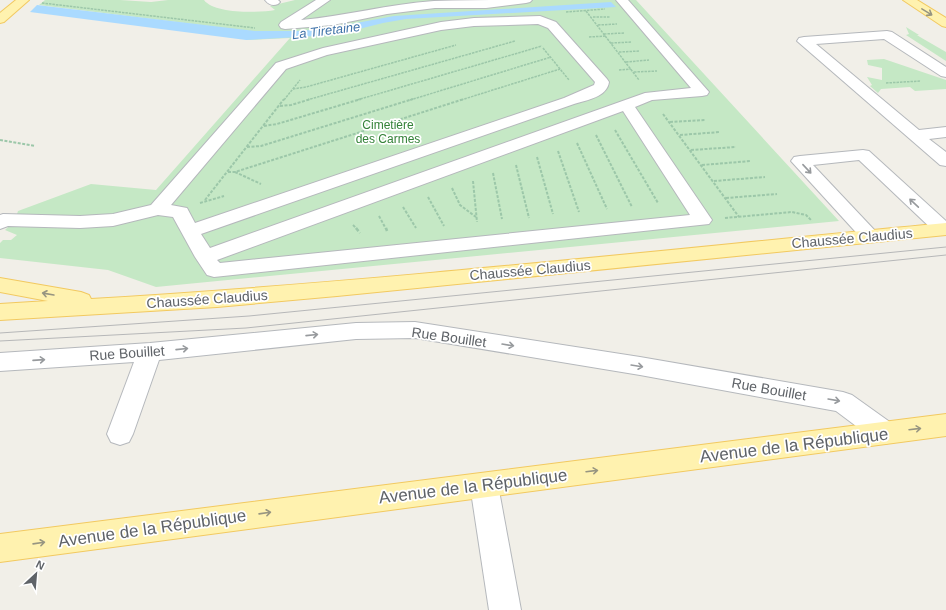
<svg xmlns="http://www.w3.org/2000/svg" width="946" height="610" font-family="Arial,sans-serif">
	<style>
		.green { fill: #c5e8c5 }
		.water { fill: #aadaff }
		.lines { fill: none; stroke-linecap: round; stroke-linejoin: round }
		.minor-casing { stroke: #b5b8bc; stroke-width: 2 }
		.major-casing { stroke: #f2c960; stroke-width: 2 }
		.path-far2 { stroke: #9cc7a9; stroke-width: 1.5; stroke-dasharray: 2.5 1; stroke-linecap: butt }
		.path-far1 { stroke: #9cc7a9; stroke-width: 2; stroke-dasharray: 3 1.5; stroke-linecap: butt }
		.path { stroke: #9cc7a9; stroke-width: 2.5; stroke-dasharray: 4 2; stroke-linecap: butt }
		.minor { fill: #fff; fill-rule: evenodd }
		.major { fill: #fff2af; fill-rule: evenodd }
		.tram { stroke: #b6b7b8; stroke-width: 1 }
		.oneway { stroke: #979581 }
		.oneway2 { stroke: #979a9d }
		.labels { text-anchor: middle; stroke-width: 3.5; stroke-linejoin: round; paint-order: stroke }
		.far-park-label { font-size: 12px; fill: #348238; stroke: #fff }
		.far-water-label { font-size: 13px; font-style: italic; fill: #4174aa; stroke: #fff }
		.street-label { font-size: 14px; fill: #5f6368; stroke: #fff }
		.near-street-label { font-size: 17px; fill: #5f6368; stroke: #fff }
	</style>
	<rect width="100%" height="100%" fill="#f1efe8"/>
	<g class="green">
		<path d="M45,0H120L151,2L168,0H204C214,14 259,13 275,10L270,6L295,0H636L839,221L156,287L108,270L0,258V243L3,240H11L17,235L5,230L15,220L18,211L91,184L156,190L290,38L246,40L249,31L39,5Z"/>
		<path d="M906,27L919,35H917L920,37L946,52V61L906,35L909,34Z"/>
		<path d="M884,59L946,80V89L915,91L910,87L881,89L878,93L870,86L872,85L867,77L882,80V68L868,65L867,60Z"/>
	</g>
	<path class="water" d="M611,2L616,7L406,19L383,23L335,35L246,40L30,12L37,5L255,31H297L324,29L394,16Z"/>
	<g class="lines">
		<defs>
			<g id="minor">
				<path d="M265,0H278L280,2L278,4C273,6 269,5 265,0Z"/>
				<path d="M316,0H330L301,20C346,16 389,4 434,1C466,0 500,0 532,0L530,2L526,3L486,8H435L387,14L333,25L285,29L281,28L279,25L281,22Z"/>
				<path d="M616,0H628L709,92L707,95L702,96L652,100L635,107L712,220L709,224L214,277L207,275L195,257L173,217L158,215L113,226L80,228L8,226L0,229V215L3,214L80,216L113,214L151,205L276,63L323,48L441,22L474,18L540,16L556,22L607,79L609,82C607,97 587,100 574,104L201,234L210,248L645,93L691,88ZM538,24L548,28L595,82L594,85L564,98L195,223L187,208L171,205L286,69L327,55L441,30L474,26ZM623,111L690,215L220,263L217,260Z"/>
				<path d="M887,31L892,32L946,67V77L941,76L884,39L816,44L919,130L946,127V137L929,139L946,152V166L940,165L797,41L799,38L804,37Z"/>
				<path d="M863,150L869,151L946,221V234L936,233L859,160L813,165L880,236L877,240L870,242L863,240L791,161L794,157L800,156Z"/>
				<path d="M415,322L640,357L843,392L852,395L894,425L898,433L894,441L885,444L876,441L836,411L640,375L415,338L356,339L159,360L133,434L129,442L120,445L111,442L107,434L134,362L0,371V353L150,343L356,323Z"/>
				<path d="M484,473L494,476L498,485L521,610H489L470,485L474,476Z"/>
			</g>
			<g id="major">
				<path d="M16,0H29L4,22L0,23V13Z"/>
				<path d="M903,0H917L946,18V27L942,26Z"/>
				<path d="M946,223V235L337,296L217,307L0,320V304L48,301L0,292V278L81,292L89,295L91,299C377,282 661,250 946,223Z"/>
				<path d="M946,414V436L0,562V534Z"/>
			</g>
		</defs>
		<use href="#minor" class="minor-casing"/>
		<use href="#major" class="major-casing"/>
		<g class="path-far2">
			<path d="M42,3L255,28"/>
			<path d="M586,11L639,80"/>
			<path d="M566,12L605,9"/>
			<path d="M593,17H610"/>
			<path d="M598,25L617,24"/>
			<path d="M604,34L624,33"/>
			<path d="M589,37L606,36"/>
			<path d="M611,43L632,42"/>
			<path d="M543,48L569,80"/>
			<path d="M619,52L640,51"/>
			<path d="M626,62L649,60"/>
			<path d="M619,70L631,69"/>
			<path d="M634,72L657,71"/>
			<path d="M886,83L921,81"/>
			<path d="M293,89L306,87L456,45"/>
			<path d="M284,100L300,80"/>
			<path d="M307,100L515,41"/>
			<path d="M357,100L542,46"/>
			<path d="M410,100L551,57"/>
			<path d="M461,100L560,69"/>
		</g>
		<g class="path-far1">
			<path d="M280,106L291,105L311,99"/>
			<path d="M663,114L739,217"/>
			<path d="M670,122L705,120"/>
			<path d="M264,126L277,124L361,99"/>
			<path d="M615,130L658,203"/>
			<path d="M596,135L632,207"/>
			<path d="M680,135L720,132"/>
			<path d="M0,140L35,146"/>
			<path d="M577,143L607,209"/>
			<path d="M247,147L261,146L413,99"/>
			<path d="M691,150L736,147"/>
			<path d="M558,151L579,212"/>
			<path d="M537,157L553,214"/>
			<path d="M516,165L529,218"/>
			<path d="M702,165L750,161"/>
			<path d="M228,172H235L464,99"/>
			<path d="M235,172L261,184"/>
			<path d="M493,173L502,219"/>
			<path d="M473,181L477,222"/>
			<path d="M714,181L765,177"/>
			<path d="M452,188L460,205L476,217"/>
			<path d="M428,197L444,226"/>
			<path d="M726,198L777,194"/>
			<path d="M205,200L284,99"/>
			<path d="M200,203L224,196"/>
			<path d="M403,207L416,228"/>
			<path d="M379,216L386,229"/>
			<path d="M725,218L792,212L806,215L812,221"/>
			<path d="M353,225L357,229"/>
		</g>
		<g class="path">
			<path d="M356,228L360,233"/>
			<path d="M386,228L387,231"/>
		</g>
		<use href="#minor" class="minor"/>
		<use href="#major" class="major"/>
		<g class="tram">
			<path d="M0,333L249,316L946,247"/>
			<path d="M0,341L246,328L946,255"/>
		</g>
	</g>
	<defs><path id="oneway-shaft" d="M-6 0H5M1.5-3L5.5 0L1.5 3" fill="none" stroke-width="1.6" stroke-linecap="round" stroke-linejoin="round"/></defs>
	<g class="oneway">
		<use href="#oneway-shaft" transform="translate(927 12) rotate(31)"/>
		<use href="#oneway-shaft" transform="translate(48 294) rotate(-170)"/>
		<use href="#oneway-shaft" transform="translate(915 429) rotate(-7)"/>
		<use href="#oneway-shaft" transform="translate(592 471) rotate(-7)"/>
		<use href="#oneway-shaft" transform="translate(265 513) rotate(-8)"/>
		<use href="#oneway-shaft" transform="translate(39 543) rotate(-8)"/>
	</g>
	<g class="oneway2">
		<use href="#oneway-shaft" transform="translate(807 169) rotate(47)"/>
		<use href="#oneway-shaft" transform="translate(914 203) rotate(-137)"/>
		<use href="#oneway-shaft" transform="translate(312 335) rotate(-6)"/>
		<use href="#oneway-shaft" transform="translate(508 345) rotate(9)"/>
		<use href="#oneway-shaft" transform="translate(182 349) rotate(-6)"/>
		<use href="#oneway-shaft" transform="translate(39 360) rotate(-4)"/>
		<use href="#oneway-shaft" transform="translate(637 366) rotate(9)"/>
		<use href="#oneway-shaft" transform="translate(834 400) rotate(10)"/>
	</g>
	<g class="labels">
		<g class="far-park-label">
			<text x="388" y="129">Cimetière<tspan x="388" dy="14">des Carmes</tspan></text>
		</g>
		<g class="far-water-label">
			<text transform="translate(326 30) rotate(-7)" y="5">La Tiretaine</text>
		</g>
		<g class="street-label">
			<text transform="translate(852 238) rotate(-5)" y="5">Chaussée Claudius</text>
			<text transform="translate(530 270) rotate(-5)" y="5">Chaussée Claudius</text>
			<text transform="translate(207 299) rotate(-4)" y="5">Chaussée Claudius</text>
			<text transform="translate(449 337) rotate(8)" y="5">Rue Bouillet</text>
			<text transform="translate(127 353) rotate(-4)" y="5">Rue Bouillet</text>
			<text transform="translate(769 389) rotate(10)" y="5">Rue Bouillet</text>
		</g>
		<g class="near-street-label">
			<text transform="translate(794 445) rotate(-7)" y="6">Avenue de la République</text>
			<text transform="translate(473 486) rotate(-7)" y="6">Avenue de la République</text>
			<text transform="translate(152 528) rotate(-8)" y="6">Avenue de la République</text>
		</g>
	</g>
	<g transform="translate(36 574) rotate(26)" stroke="#ffffff" stroke-width="3" paint-order="stroke">
	<path d="M0-3L7 15L0 10L-7 15Z" fill="#5f6368"/>
	<text y="-6" font-size="11" font-weight="bold" text-anchor="middle" fill="#5f6368">N</text>
	</g>
</svg>
